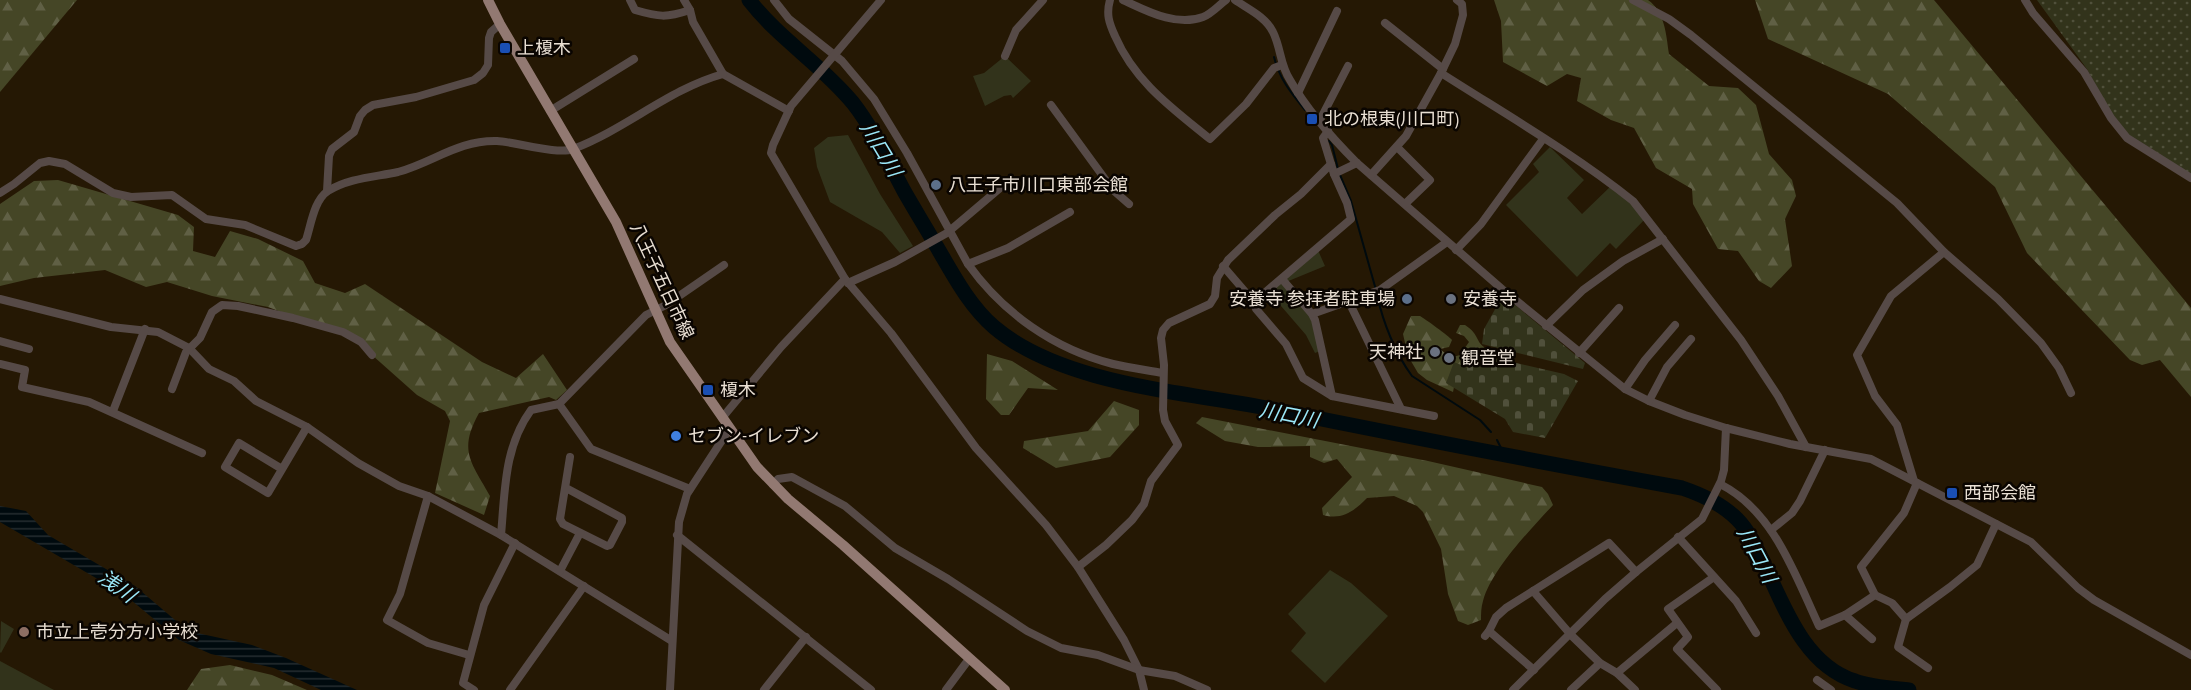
<svg xmlns="http://www.w3.org/2000/svg" width="2191" height="690" font-family="'PT Sans Narrow','Noto Sans JP',sans-serif">
	<style>
		.grass { fill: url(#grass-dots) }
		.forest { fill: url(#forest-firs) }
		.cemetery { fill: url(#cemetery-stones) }
		.park { fill: #32331b }
		.water { fill: url(#water-rules) }
		.lines { fill: none; stroke-linecap: round; stroke-linejoin: round }
		.stream { stroke: #000a0e; stroke-width: 2 }
		.river { stroke: #000a0e; stroke-width: 15 }
		.minor { stroke: #564a47; stroke-width: 8 }
		.major { stroke: #927972; stroke-width: 10 }
		.transit-dot { fill: #1a4fb4; stroke: #0a0501; stroke-width: 2 }
		.service-dot { fill: #5c6f8a; stroke: #0a0501; stroke-width: 2 }
		.worship-dot { fill: #6b7280; stroke: #0a0501; stroke-width: 2 }
		.shop-dot { fill: #3f7fe0; stroke: #0a0501; stroke-width: 2 }
		.education-dot { fill: #8d6e63; stroke: #0a0501; stroke-width: 2 }
		.labels { text-anchor: middle; stroke-width: 5; stroke-linejoin: round; paint-order: stroke }
		.poi-label { font-size: 18px; fill: #e9dfd3; stroke: #0a0501; text-anchor: start }
		.street-label { font-size: 18px; fill: #e9dfd3; stroke: #0a0501 }
		.water-label { font-size: 20px; font-style: italic; fill: #9be8f9; stroke: #0a0501 }
	</style>
	<defs>
		<pattern id="grass-dots" width="8" height="8" patternUnits="userSpaceOnUse" patternTransform="scale(1.5)"><rect width="8" height="8" fill="#32331b"/><path d="M2 2h.1M6 6h.1" fill="none" stroke="#50503b" stroke-width="1.8" stroke-linecap="round"/></pattern>
		<pattern id="forest-firs" width="22" height="20" patternUnits="userSpaceOnUse" patternTransform="scale(1.5)"><rect width="22" height="20" fill="#454626"/><path d="M5 1l3.5 6h-7zM16 11l3.5 6h-7z" fill="#606045"/></pattern>
		<pattern id="cemetery-stones" width="16" height="16" patternUnits="userSpaceOnUse" patternTransform="scale(1.5)"><rect width="16" height="16" fill="#32331b"/><path d="M2 7V4a2 2 0 0 1 4 0v3zM10 15v-3a2 2 0 0 1 4 0v3z" fill="#50503b"/></pattern>
		<pattern id="water-rules" width="6" height="5" patternUnits="userSpaceOnUse" patternTransform="scale(1.5)"><rect width="6" height="5" fill="#000a0e"/><path d="M0 2.5h6" fill="none" stroke="#252d30"/></pattern>
	</defs>
	<rect width="100%" height="100%" fill="#251804"/>
	<path class="grass" d="M2037,0H2191V176L2126,136L2114,122L2087,69Z"/>
	<g class="forest">
		<path d="M0,0H77L0,92Z"/>
		<path d="M1494,0H1648C1665,12 1666,34 1669,54L1709,86L1738,88L1756,105L1769,154L1792,180L1796,196L1785,219L1792,266L1771,288L1759,281L1738,251L1718,249L1693,204L1692,189L1656,168L1634,128L1611,120L1577,101L1581,78L1567,74L1547,86L1503,62L1501,21Z"/>
		<path d="M1755,0H1934L2191,308V397L2160,360L2142,365L2130,360L2027,253L1995,187L1888,94L1768,39Z"/>
		<path d="M58,180L178,215L194,227L193,251L215,257L230,231L258,239L303,261L315,283L345,293L365,284L482,362L516,378L543,354L567,390L556,400L549,397L479,413C458,451 471,462 490,496L484,515L435,493L450,421L445,411L417,395L372,355L361,342L268,307L212,296L167,282L146,287L105,270L34,278L0,286V204L34,181Z"/>
		<path d="M1411,316H1420C1425,319 1449,336 1452,340L1449,347L1440,349L1446,354L1443,361L1447,362L1453,357L1460,355L1469,342L1464,336L1456,333L1460,325H1465C1479,334 1475,340 1484,347L1481,362L1454,387L1453,392L1427,380L1418,373L1408,356L1403,334Z"/>
		<path d="M987,354L1012,361L1058,390L1028,388L1009,415H1001L986,399Z"/>
		<path d="M1114,401L1139,410V425L1110,457L1056,468L1023,448L1024,441L1088,431Z"/>
		<path d="M1202,417L1428,461L1542,487L1548,494L1553,505C1530,530 1492,569 1483,601C1481,607 1481,614 1481,620L1468,625L1458,621L1448,594L1441,549L1423,512L1417,506L1394,496L1367,498C1353,512 1342,520 1323,515L1322,508L1352,477L1337,459L1324,463L1310,457V446L1258,447L1225,441L1196,423Z"/>
		<path d="M230,665L272,675L307,690H187L201,669Z"/>
	</g>
	<g class="cemetery">
		<path d="M1503,295L1585,363L1583,369L1482,344L1484,329Z"/>
		<path d="M1490,357L1564,374L1578,381L1545,438L1513,432L1505,419L1446,383L1454,362L1468,368L1471,362Z"/>
	</g>
	<g class="park">
		<path d="M1005,56L1031,81L1013,98L1011,95L1004,96L985,106L973,76L984,73Z"/>
		<path d="M848,135L880,194L913,246L900,253L882,232L830,202L817,167L814,148L828,137Z"/>
		<path d="M1550,147L1584,180L1567,198L1582,214L1612,185L1647,217L1616,249L1610,243L1577,277L1506,205L1539,172L1533,164Z"/>
		<path d="M1317,248L1325,266L1286,282L1312,314L1323,350L1315,353L1306,335L1268,291Z"/>
		<path d="M1330,570L1351,583L1388,616L1325,683L1291,651L1306,633L1288,614Z"/>
		<path d="M1,621L14,629L1,653L0,652Z"/>
		<path d="M0,661L54,690H0Z"/>
	</g>
	<path class="water" d="M0,506L26,511L48,535L135,586L188,631L252,645L286,658L357,690H321L274,668L211,654L179,640L125,595L0,522Z"/>
	<g class="lines">
		<g class="stream">
			<path d="M1274,57C1279,78 1291,93 1305,110"/>
			<path d="M1329,141L1332,145L1338,169"/>
			<path d="M1340,175L1351,201L1376,290"/>
			<path d="M1377,295C1383,322 1395,353 1412,376L1480,420L1491,432"/>
			<path d="M1497,440L1505,456"/>
		</g>
		<path class="river" d="M749,0C779,39 822,65 853,103C874,130 888,161 904,191C916,212 929,233 941,254C956,280 971,307 994,327C1062,385 1187,392 1272,409C1409,437 1545,463 1682,488C1703,495 1722,504 1737,519C1749,531 1756,547 1763,562C1784,606 1804,665 1855,681C1872,687 1891,688 1909,690"/>
		<g class="minor">
			<path d="M630,0L635,10C659,17 666,18 690,10"/>
			<path d="M684,0L690,10L693,22L723,74L789,111"/>
			<path d="M774,0L789,19L842,61L874,99L907,153L968,264C1003,313 1054,349 1113,364C1130,368 1147,370 1163,373"/>
			<path d="M881,0L791,106L773,145L771,153L845,279L891,333L976,448L1046,525L1078,567L1124,640L1139,670L1144,690"/>
			<path d="M1110,0C1106,14 1109,23 1115,36C1135,82 1172,108 1210,139L1246,104L1274,68L1282,65"/>
			<path d="M1123,0C1147,11 1176,27 1203,17C1211,14 1219,5 1226,0"/>
			<path d="M1235,0C1248,9 1266,17 1273,32C1281,48 1280,65 1290,80C1306,108 1334,140 1357,163L1502,289L1625,389L1649,401L1685,415L1726,428L1790,444L1871,459L2031,542L2078,588L2094,600L2191,655"/>
			<path d="M1633,0L1669,19L1691,35L1897,203L1944,252L1998,299L2041,343L2059,368L2071,393"/>
			<path d="M2025,0L2033,13L2084,72L2111,118L2127,138L2191,178"/>
			<path d="M1385,23L1443,69"/>
			<path d="M1005,56L1016,30L1043,0"/>
			<path d="M1441,73C1505,114 1573,153 1633,201L1741,340L1778,396L1806,447"/>
			<path d="M1298,93L1337,11"/>
			<path d="M1051,105L1113,190L1129,204"/>
			<path d="M550,111L634,59"/>
			<path d="M1320,120L1348,66"/>
			<path d="M1397,147L1430,180L1405,204"/>
			<path d="M1334,174L1357,163"/>
			<path d="M1371,175L1406,136L1441,73L1455,44L1463,15L1462,4L1457,0"/>
			<path d="M327,191L329,156L332,149L354,132L360,116L365,110L373,105L416,97L474,80L483,73L488,65L489,38L491,32L500,24"/>
			<path d="M0,193L14,184L40,163L49,161L65,164L113,193L131,197L172,195L206,219L245,225L296,246L302,244L306,240C311,225 314,200 328,191C349,178 375,177 398,172C434,162 458,140 497,141C516,142 558,155 573,149C626,129 669,89 723,74"/>
			<path d="M1456,250L1481,224L1543,139"/>
			<path d="M968,264L1008,248L1070,212"/>
			<path d="M1223,266L1254,302L1256,309L1286,344L1303,378L1332,396"/>
			<path d="M1282,279L1312,314L1315,320L1332,396L1434,416"/>
			<path d="M848,283L895,262L947,233L1006,183"/>
			<path d="M0,299L111,327L158,332L189,348L209,369L234,381L256,401L307,427L358,463L399,486L428,496L501,535L672,641"/>
			<path d="M1254,302L1351,219L1347,203L1334,174L1323,138L1328,131"/>
			<path d="M1349,302L1401,409"/>
			<path d="M1312,314L1380,290L1447,242"/>
			<path d="M1546,326L1583,290L1623,261L1663,239"/>
			<path d="M0,341L29,349"/>
			<path d="M1579,353L1619,308"/>
			<path d="M0,364L25,370L22,387L89,402L202,453"/>
			<path d="M172,389L186,352L200,338L212,312L222,305L238,306L293,318L343,332L361,342L372,355"/>
			<path d="M1625,389L1645,360L1675,325"/>
			<path d="M1649,401L1667,367L1691,339"/>
			<path d="M559,404L591,449L690,489"/>
			<path d="M113,411L145,329"/>
			<path d="M722,418L781,347L845,279"/>
			<path d="M282,469L239,443L225,467L268,493L307,427"/>
			<path d="M1914,481L1897,425L1875,396L1857,355L1891,296L1944,252"/>
			<path d="M1917,483L1904,513L1861,567L1875,595L1892,603L1906,619L1950,587L1977,565L1996,524"/>
			<path d="M1720,484C1774,511 1795,575 1819,626L1845,615L1875,595"/>
			<path d="M773,485L778,479L792,477L845,506L895,548L948,579L1027,631L1061,648L1098,655L1139,670L1175,676L1207,690"/>
			<path d="M566,488L622,518V522L610,545L607,546L563,524L560,519L570,457"/>
			<path d="M428,496L400,594L387,620L428,643L469,655"/>
			<path d="M1771,530L1792,513L1800,501L1825,450"/>
			<path d="M501,535C505,491 504,447 531,410L559,404L646,315L666,305L724,265"/>
			<path d="M677,535L871,690"/>
			<path d="M1678,537L1736,601L1756,633"/>
			<path d="M1078,567L1106,545L1132,520L1144,504L1151,481L1178,445L1165,421L1163,410L1164,365L1161,338L1163,330L1169,323L1210,304L1215,296L1217,278L1228,260L1275,215L1301,194L1331,164"/>
			<path d="M560,571L580,533"/>
			<path d="M1714,577L1668,609L1688,637L1677,649L1717,690"/>
			<path d="M1533,591L1571,635L1600,663L1617,673L1635,690"/>
			<path d="M1845,615L1872,639"/>
			<path d="M1906,619L1898,647L1928,668"/>
			<path d="M1489,631L1534,670"/>
			<path d="M1485,636L1489,631L1496,617L1506,608L1609,543L1636,572"/>
			<path d="M1617,673L1677,623"/>
			<path d="M1817,680L1831,690"/>
			<path d="M474,690L463,683L484,605L515,543"/>
			<path d="M510,690L584,586"/>
			<path d="M670,690L679,522L687,494L730,428"/>
			<path d="M764,690L806,637"/>
			<path d="M946,690L969,659"/>
			<path d="M1513,690L1605,599L1636,572L1702,519L1721,481L1724,470L1726,428"/>
			<path d="M1571,690L1600,663"/>
		</g>
		<path class="major" d="M488,0L500,24L616,222L670,342L757,467L788,499L843,545L1005,690"/>
	</g>
	<g class="transit-dot">
		<rect x="499" y="42" width="12" height="12" rx="3"/>
		<rect x="1306" y="113" width="12" height="12" rx="3"/>
		<rect x="702" y="384" width="12" height="12" rx="3"/>
		<rect x="1946" y="487" width="12" height="12" rx="3"/>
	</g>
	<g class="service-dot">
		<circle cx="936" cy="185" r="6"/>
		<circle cx="1407" cy="299" r="6"/>
	</g>
	<g class="worship-dot">
		<circle cx="1451" cy="299" r="6"/>
		<circle cx="1435" cy="352" r="6"/>
		<circle cx="1449" cy="358" r="6"/>
	</g>
	<circle class="shop-dot" cx="676" cy="436" r="6"/>
	<circle class="education-dot" cx="24" cy="632" r="6"/>
	<g class="labels">
		<g class="poi-label">
			<text x="517" y="54">上榎木</text>
			<text x="1324" y="125">北の根東(川口町)</text>
			<text x="948" y="191">八王子市川口東部会館</text>
			<text x="1395" y="305" text-anchor="end">安養寺 参拝者駐車場</text>
			<text x="1463" y="305">安養寺</text>
			<text x="1423" y="358" text-anchor="end">天神社</text>
			<text x="1461" y="364">観音堂</text>
			<text x="720" y="396">榎木</text>
			<text x="688" y="442">セブン-イレブン</text>
			<text x="1964" y="499">西部会館</text>
			<text x="36" y="638">市立上壱分方小学校</text>
		</g>
		<g class="street-label">
			<text transform="translate(662 281) rotate(65)" y="6">八王子五日市線</text>
		</g>
		<g class="water-label">
			<text transform="translate(881 149) rotate(59)" y="7">川口川</text>
			<text transform="translate(1289 415) rotate(11)" y="7">川口川</text>
			<text transform="translate(1757 555) rotate(62)" y="7">川口川</text>
			<text transform="translate(117 586) rotate(36)" y="7">浅川</text>
		</g>
	</g>
</svg>
